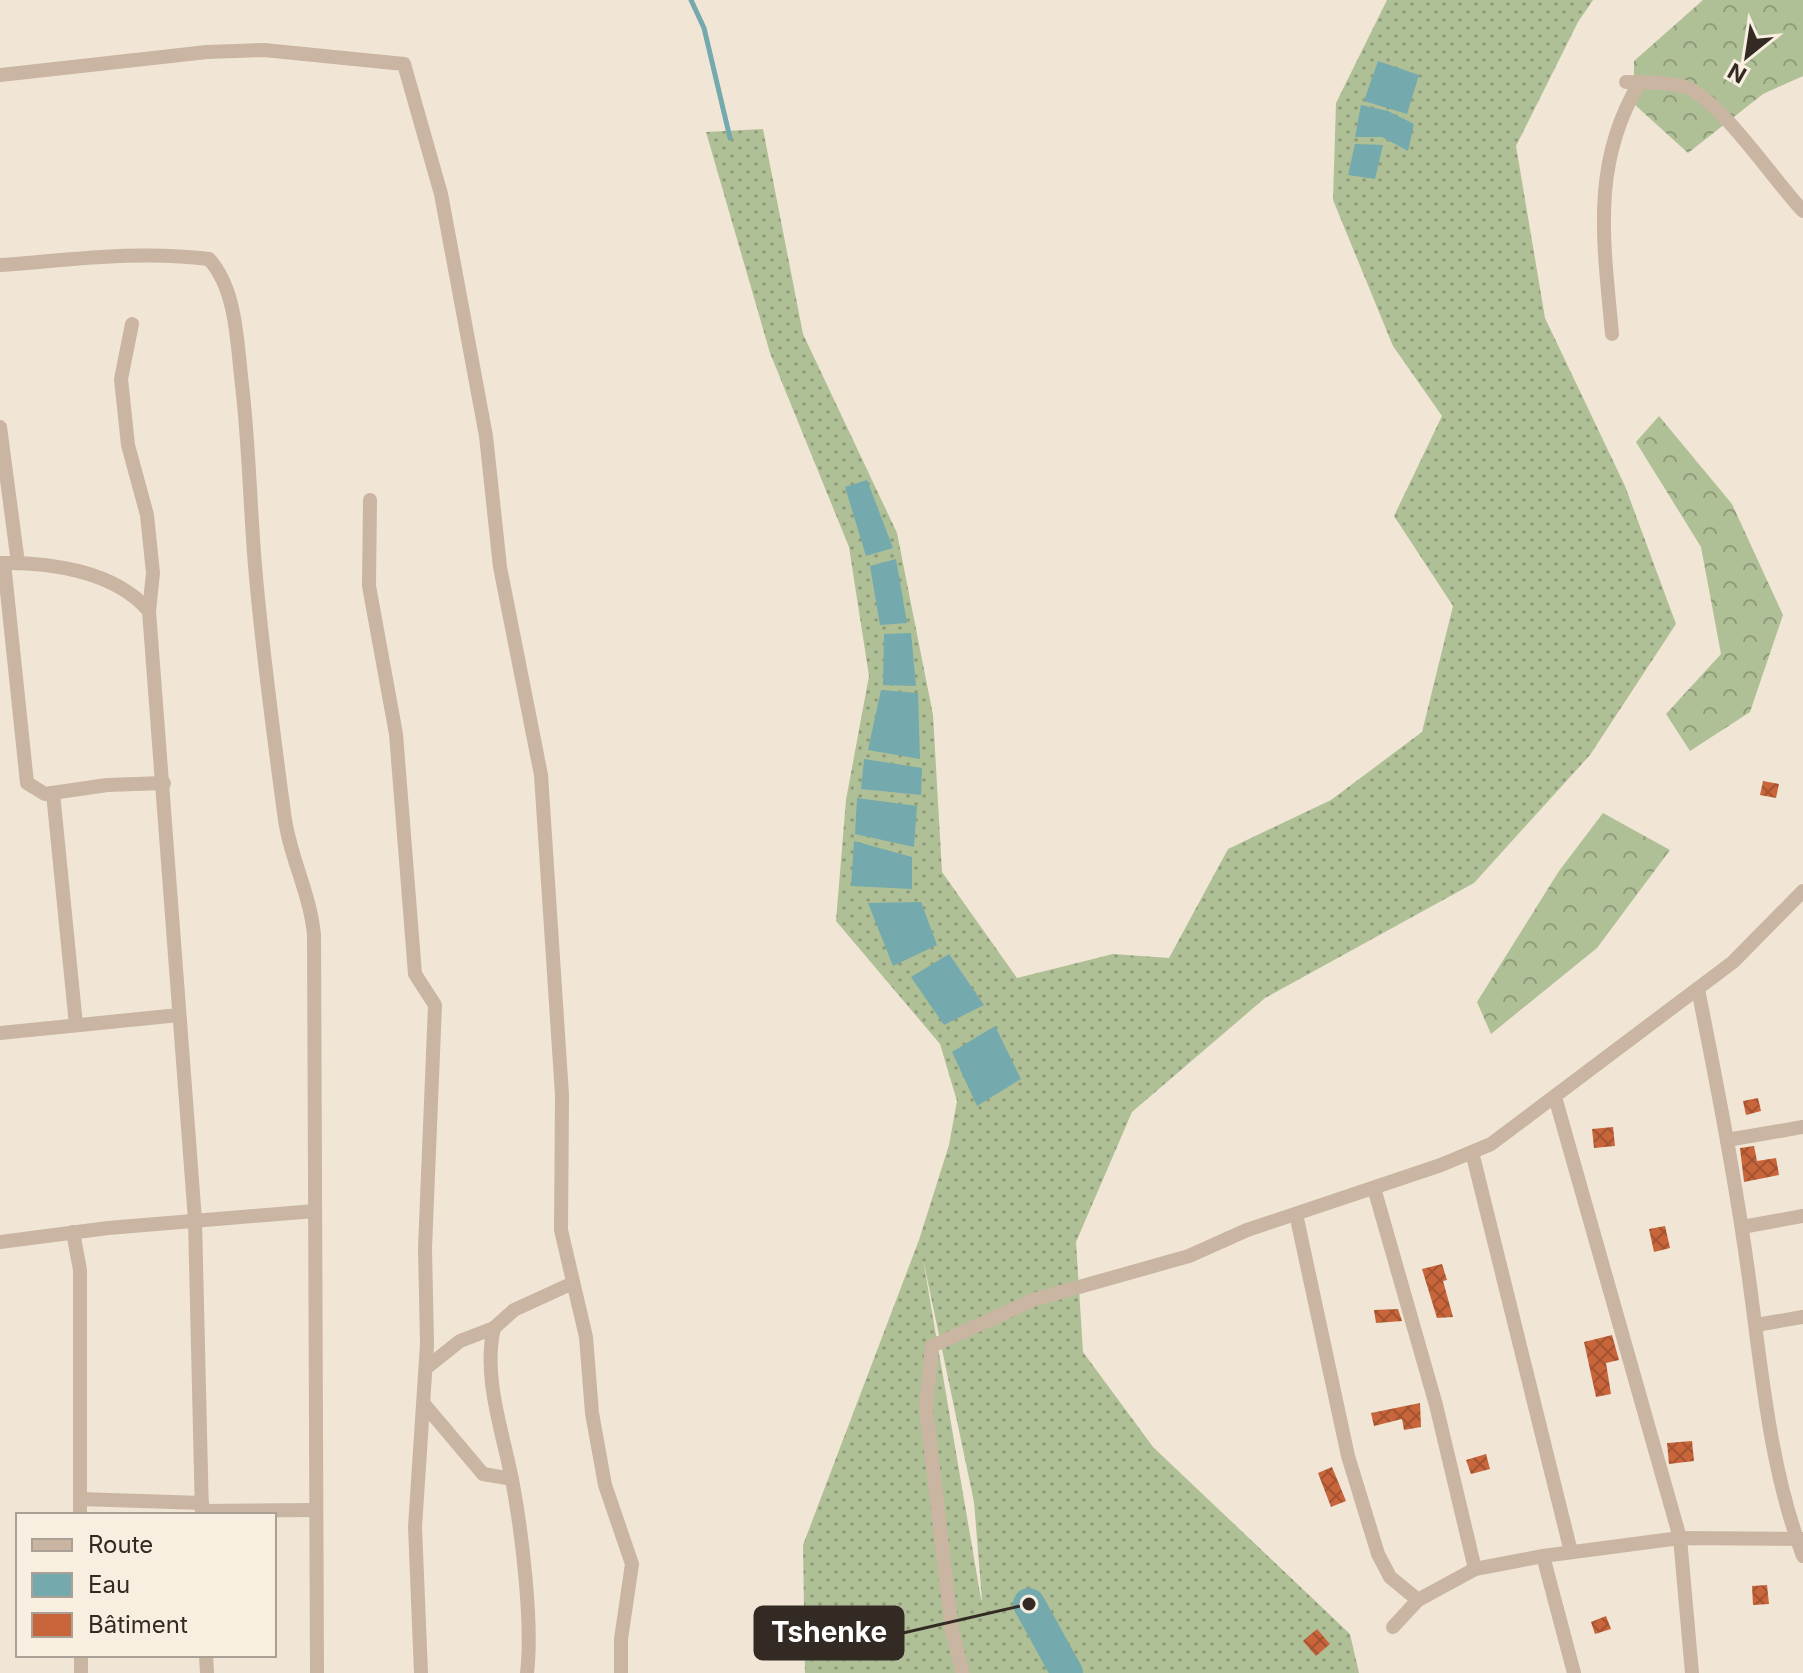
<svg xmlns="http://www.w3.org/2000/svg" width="1803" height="1673" font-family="Inter,sans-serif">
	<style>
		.grass { fill: url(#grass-dots); fill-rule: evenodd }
		.forest { fill: url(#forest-crowns) }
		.water { fill: #74a9ae }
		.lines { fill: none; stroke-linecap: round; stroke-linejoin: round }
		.stream { stroke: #74a9ae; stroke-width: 5 }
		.river { stroke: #74a9ae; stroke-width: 32 }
		.building { fill: url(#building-cross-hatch) }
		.minor { stroke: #c9b5a2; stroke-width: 14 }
		.leader { fill: none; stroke: #332a24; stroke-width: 3 }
		.callout-dot { fill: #332a24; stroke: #f9efe1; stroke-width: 3 }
		.callout { fill: #332a24; stroke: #332a24; stroke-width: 3 }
		.callout-label { font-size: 28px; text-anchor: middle; font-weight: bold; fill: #fff }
	</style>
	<defs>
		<pattern id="grass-dots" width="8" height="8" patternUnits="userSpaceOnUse" patternTransform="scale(2)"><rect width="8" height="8" fill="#afc096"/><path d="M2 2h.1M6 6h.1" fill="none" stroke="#8f9c7a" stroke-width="1.8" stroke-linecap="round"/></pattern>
		<pattern id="forest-crowns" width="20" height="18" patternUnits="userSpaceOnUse" patternTransform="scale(2)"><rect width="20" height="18" fill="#afc096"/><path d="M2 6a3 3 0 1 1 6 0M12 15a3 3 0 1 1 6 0" fill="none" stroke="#8f9c7a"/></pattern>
		<pattern id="building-cross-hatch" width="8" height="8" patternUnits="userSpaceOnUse" patternTransform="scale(2)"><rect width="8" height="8" fill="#c9653b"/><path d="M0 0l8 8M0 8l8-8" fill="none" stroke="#a45331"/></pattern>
	</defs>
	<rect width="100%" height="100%" fill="#f1e5d5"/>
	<path class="grass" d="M1387,0H1593L1578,22L1516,146L1545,318L1625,486L1676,624L1590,755L1474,883L1265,998L1132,1112L1076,1242L1083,1352L1153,1447L1350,1634L1359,1673H805L803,1545L919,1240L949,1145L957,1101L940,1044L836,921L846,800L869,676L849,547L770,353L706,132L763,129L803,334L897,533L933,715L942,872L1017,978L1113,954L1169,958L1228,849L1331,800L1422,732L1453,606L1394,516L1442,416L1393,346L1333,200L1336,103ZM923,1259L974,1502L982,1600L981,1599Z"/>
	<g class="forest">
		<path d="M1703,0H1803V76L1763,94L1688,153L1634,104V61Z"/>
		<path d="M1659,416L1732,504L1783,615L1750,712L1690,751L1666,714L1721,654L1701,547L1636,442Z"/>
		<path d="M1603,813L1670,850L1597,948L1491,1034L1477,1002L1559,871Z"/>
	</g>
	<g class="water">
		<path d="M1378,61L1419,75L1407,114L1364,101Z"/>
		<path d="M1361,105L1388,111L1414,124L1408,151L1382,137H1355Z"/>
		<path d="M1355,144L1383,145L1375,179L1348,175Z"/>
		<path d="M867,480L893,548L866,556L845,487Z"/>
		<path d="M896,559L907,623L880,625L870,566Z"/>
		<path d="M911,633L916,686L883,685L884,634Z"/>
		<path d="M881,690L918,693L920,759L868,750Z"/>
		<path d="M864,759L922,768L921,795L861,789Z"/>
		<path d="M857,798L917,806L914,847L855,834Z"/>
		<path d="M854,841L912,857V889L851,886Z"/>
		<path d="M921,902L937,945L893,966L868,903Z"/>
		<path d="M949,954L984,1005L944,1025L911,977Z"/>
		<path d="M995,1026L1021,1079L977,1106L952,1052Z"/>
	</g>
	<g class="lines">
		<path class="stream" d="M691,0L704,28L730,138"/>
		<path class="river" d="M1029,1604L1067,1673"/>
	</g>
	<g class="building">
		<path d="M1763,781L1779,784L1776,798L1760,795Z"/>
		<path d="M1758,1098L1761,1111L1746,1115L1743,1101Z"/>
		<path d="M1613,1127L1615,1146L1594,1148L1592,1129Z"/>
		<path d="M1754,1146L1757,1161L1776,1158L1779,1175L1744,1182L1740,1148Z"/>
		<path d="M1665,1226L1670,1248L1654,1252L1649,1229Z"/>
		<path d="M1442,1264L1447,1280L1443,1281L1453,1317L1437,1318L1422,1269Z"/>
		<path d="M1398,1309L1402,1321L1376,1323L1374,1310Z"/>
		<path d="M1612,1335L1619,1360L1606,1363L1611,1394L1596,1397L1584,1342Z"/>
		<path d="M1420,1403L1421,1427L1404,1430L1402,1419L1374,1426L1371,1413Z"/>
		<path d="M1692,1441L1694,1461L1669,1464L1667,1443Z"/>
		<path d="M1486,1454L1490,1469L1471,1474L1466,1460Z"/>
		<path d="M1332,1467L1346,1501L1331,1507L1318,1473Z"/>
		<path d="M1767,1585L1769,1604L1753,1605L1752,1586Z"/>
		<path d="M1606,1616L1611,1629L1595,1634L1591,1622Z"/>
		<path d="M1317,1629L1330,1644L1316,1656L1303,1641Z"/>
	</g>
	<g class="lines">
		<g class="minor">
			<path d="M0,75L207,52L264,50L404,64L441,194L486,436L500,567L541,775L562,1095L561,1230L586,1337L592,1413L605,1485L632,1564L621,1639V1673"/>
			<path d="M1626,82C1644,82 1664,82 1682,86C1717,94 1774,181 1803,211"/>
			<path d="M0,265C70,260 139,250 209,259C237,290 237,344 242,385C249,445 250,506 255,566C262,648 273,731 284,813C289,856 310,892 314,935L317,1673"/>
			<path d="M132,324L121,379L128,445L147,515L153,573L149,611"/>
			<path d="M1612,334C1604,244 1590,164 1640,82"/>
			<path d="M0,427L18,563"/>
			<path d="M370,500L369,586L396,734L415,974L435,1005L425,1248L427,1344L415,1527L421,1673"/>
			<path d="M0,563C50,562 115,571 149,611L195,1220L202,1515"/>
			<path d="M4,563L27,783L45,794L107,785L164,783"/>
			<path d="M53,793L76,1025"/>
			<path d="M1698,989C1716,1080 1734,1172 1747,1264C1761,1362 1768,1463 1803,1556"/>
			<path d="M0,1033L179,1015"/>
			<path d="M1555,1097L1680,1538L1692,1673"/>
			<path d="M1727,1140L1803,1127"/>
			<path d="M1472,1152L1571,1552"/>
			<path d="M1374,1188L1436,1405L1475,1569"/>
			<path d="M1296,1214L1348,1456L1378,1554L1390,1577L1418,1600"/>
			<path d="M1742,1227L1803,1216"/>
			<path d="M73,1232L80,1270V1515"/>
			<path d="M0,1242L108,1228L315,1211"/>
			<path d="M1756,1325L1803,1317"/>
			<path d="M494,1328C482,1378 504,1435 513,1485C522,1534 533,1625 527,1673"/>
			<path d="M426,1368L460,1341L494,1328L514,1310L573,1283"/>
			<path d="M424,1404L483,1474L512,1479"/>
			<path d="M80,1499L202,1503"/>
			<path d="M202,1511L316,1510"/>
			<path d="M1543,1556L1574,1673"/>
			<path d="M1393,1627L1418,1600L1475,1569L1543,1556L1680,1538L1803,1539"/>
			<path d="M206,1655L207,1673"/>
			<path d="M81,1673V1655"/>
			<path d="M963,1673L952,1631L926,1408L932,1346L1033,1300L1189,1256L1247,1230L1441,1165L1491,1144L1733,962L1803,891"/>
		</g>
	</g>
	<path class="leader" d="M1029 1604L903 1633"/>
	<circle class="callout-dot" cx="1029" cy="1604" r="8"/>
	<rect class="callout" x="755" y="1607" width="148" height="52" rx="8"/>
	<g class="callout-label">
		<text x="829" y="1642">Tshenke</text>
	</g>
	<rect x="16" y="1513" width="260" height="144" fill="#f9efe1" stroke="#aaa095" stroke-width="2"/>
	<rect x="32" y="1539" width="40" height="12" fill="#c9b5a2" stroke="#aaa095" stroke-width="2"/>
	<text x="88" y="1553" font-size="24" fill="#332a24">Route</text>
	<rect x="32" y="1573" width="40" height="24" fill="#74a9ae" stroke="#aaa095" stroke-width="2"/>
	<text x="88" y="1593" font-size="24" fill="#332a24">Eau</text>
	<rect x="32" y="1613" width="40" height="24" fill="#c9653b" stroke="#aaa095" stroke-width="2"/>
	<text x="88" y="1633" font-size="24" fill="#332a24">Bâtiment</text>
	<g transform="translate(1747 56) rotate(210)" stroke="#f9efe1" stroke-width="6" paint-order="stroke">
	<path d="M0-6L14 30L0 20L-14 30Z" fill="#332a24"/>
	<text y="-12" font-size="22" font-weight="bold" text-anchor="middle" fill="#332a24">N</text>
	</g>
</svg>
